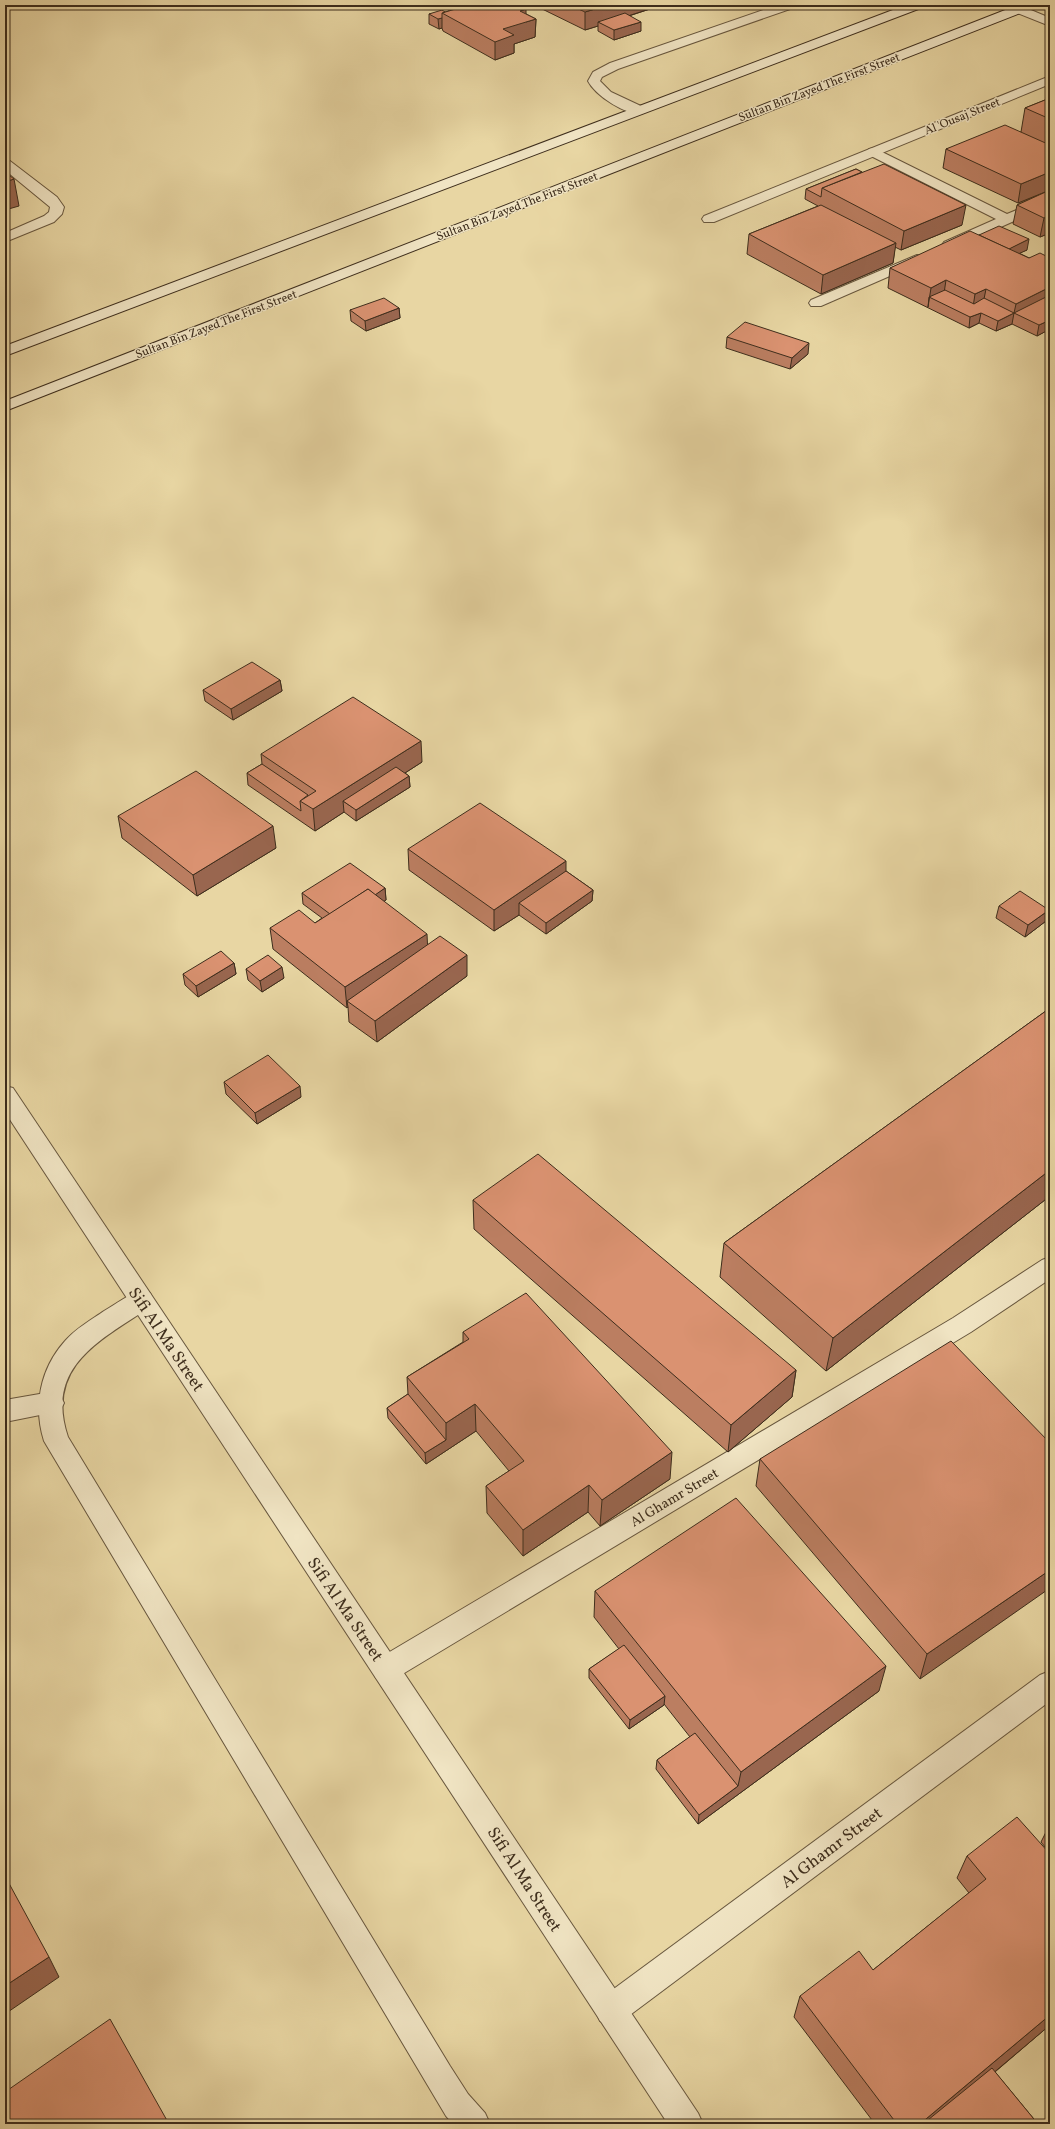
<svg xmlns="http://www.w3.org/2000/svg" width="1055" height="2129" font-family="Vollkorn,serif">
	<style>
		.lines { fill: none; stroke-linecap: round; stroke-linejoin: round }
		.service-casing { stroke: #68573e; stroke-width: 2 }
		.minor-casing { stroke: #68573e; stroke-width: 2 }
		.secondary-casing { stroke: #3d2d1c; stroke-width: 2 }
		.service { fill: #f0e4c3; fill-rule: evenodd }
		.minor { fill: #f0e4c3; fill-rule: evenodd }
		.secondary { fill: #f0e4c3; fill-rule: evenodd }
		.wall { fill: #bb7e61; stroke: #3d2d1c }
		.shaded-wall { fill: #99664f; stroke: #3d2d1c }
		.building { fill: #da9271; stroke: #3d2d1c }
		.labels { text-anchor: middle; stroke-width: 3; stroke-linejoin: round; paint-order: stroke }
		.far-street-label { font-size: 12px; fill: #3d2d1c; stroke: #f0e4c3 }
		.street-label { font-size: 14px; fill: #3d2d1c; stroke: #f0e4c3 }
		.near-street-label { font-size: 17px; fill: #3d2d1c; stroke: #f0e4c3 }
	</style>
	<rect width="100%" height="100%" fill="#e8d6a3"/>
	<filter id="stains"><feTurbulence type="fractalNoise" baseFrequency=".005" numOctaves="4"/><feColorMatrix values="0 0 0 0 .2 0 0 0 0 .09 0 0 0 0 .02 0 0 0 .5 -.17"/></filter>
	<radialGradient id="worn" r=".72"><stop offset=".6" stop-color="#630" stop-opacity="0"/><stop offset="1" stop-color="#630" stop-opacity=".3"/></radialGradient>
	<g class="lines">
		<defs>
			<g id="service">
				<path d="M874,148L1007,214L1050,196V205L954,248H944L942,245L944,242L996,219L869,155L867,152L869,149Z"/>
				<path d="M917,255L922,256L924,259L922,262L821,306H811L809,303L811,300Z"/>
				<path d="M1050,1257V1279L971,1332L396,1678L386,1682L376,1678L372,1669L376,1660L953,1318L1042,1260Z"/>
				<path d="M141,1290L150,1293L153,1300L150,1307C101,1340 44,1366 68,1437L450,2066L468,2094L485,2113L490,2124H453L446,2116L44,1441C33,1406 40,1369 65,1341C75,1329 91,1320 104,1311C116,1304 128,1295 141,1290Z"/>
				<path d="M1050,1671V1701L622,2021L611,2026L600,2021L595,2010L600,1999L1040,1675Z"/>
			</g>
			<g id="minor">
				<path d="M778,5H795L793,8L618,69L602,77L600,81L611,92L643,107L644,110L643,113C627,117 595,95 588,81L593,72L610,63Z"/>
				<path d="M1019,5L1050,18V26L1015,12L1013,9Z"/>
				<path d="M1050,76V84L714,222H704L702,219L704,216Z"/>
				<path d="M5,160L10,161L57,197L64,207L62,214L54,222L5,242V233L44,216L49,212L50,207L5,170Z"/>
				<path d="M5,1086L13,1088L698,2113L703,2124H668L5,1112Z"/>
				<path d="M51,1392L60,1395L64,1403L60,1411L5,1422V1400Z"/>
			</g>
			<g id="secondary">
				<path d="M906,5H923L921,8L5,356V346Z"/>
				<path d="M1018,5H1035L1033,8L5,411V401Z"/>
			</g>
		</defs>
		<use href="#service" class="service-casing"/>
		<use href="#minor" class="minor-casing"/>
		<use href="#secondary" class="secondary-casing"/>
		<use href="#service" class="service"/>
		<use href="#minor" class="minor"/>
		<use href="#secondary" class="secondary"/>
	</g>
	<g class="wall">
		<path d="M449,5H519L526,14L536,19L535,37L514,44V53L495,60L443,31L442,28L439,29L429,24V14L445,12L449,11Z"/>
		<path d="M534,5H662L629,16L641,31L614,40L598,31V26L585,30Z"/>
		<path d="M1050,98V190L1018,203L943,168L946,149L1021,132L1025,108Z"/>
		<path d="M856,169L962,225L901,250L895,247L893,263L821,294L747,254L749,234L818,206L805,199L806,189Z"/>
		<path d="M1050,190V233L1040,237L1013,224L1017,205Z"/>
		<path d="M979,235L1027,250L1019,253L1029,258H1050V329L1037,336L1012,324L996,331L979,323L969,328L888,288L890,268Z"/>
		<path d="M399,308L400,318L366,331L351,321L350,310Z"/>
		<path d="M727,337L808,354L790,369L726,348Z"/>
		<path d="M280,680L282,691L233,720L205,701L203,690Z"/>
		<path d="M261,754L422,762L405,773L409,776L410,787L356,821L344,812L315,831L248,785L247,773L262,764Z"/>
		<path d="M118,816L276,848L197,896L122,838Z"/>
		<path d="M408,849L566,871L593,890L592,901L546,934L519,915L494,931L409,870Z"/>
		<path d="M385,888L386,900L383,901L428,944L467,976L377,1042L349,1022L348,1007L347,1008L273,949L270,928L315,923L322,918L303,904L302,893Z"/>
		<path d="M999,906L1049,910L1046,921L1025,937L996,918Z"/>
		<path d="M234,963L236,974L198,997L185,985L183,974Z"/>
		<path d="M246,969L284,978L262,992L248,980Z"/>
		<path d="M1050,1008V1196L826,1371L720,1277L724,1243Z"/>
		<path d="M224,1082L301,1097L257,1124L226,1094Z"/>
		<path d="M473,1200L796,1370L792,1397L728,1452L474,1229Z"/>
		<path d="M463,1332L670,1479L600,1526L588,1512L523,1556L487,1513L486,1486L509,1471L476,1431L426,1464L388,1418L387,1408L408,1394L407,1377L463,1342Z"/>
		<path d="M1050,1443L920,1679L756,1486L760,1459Z"/>
		<path d="M595,1591L879,1691L698,1824L656,1769L657,1760L690,1737L664,1704V1705L629,1729L589,1678V1669L619,1649L594,1617Z"/>
		<path d="M1050,1824V1853L1041,1842Z"/>
		<path d="M1050,1854V2025L995,2072L1038,2124H875L794,2017L800,1996L873,1970L969,1893L957,1878L967,1856Z"/>
	</g>
	<g class="shaded-wall">
		<path d="M608,5H662L603,24L598,22V26L585,30V12Z"/>
		<path d="M526,9V22L536,19L535,37L514,44V53L495,60V42L503,29L520,11Z"/>
		<path d="M442,18V28L439,29L438,19Z"/>
		<path d="M641,22V31L614,40V30Z"/>
		<path d="M1050,172V190L1018,203L1021,184Z"/>
		<path d="M14,179L19,206L5,210V182Z"/>
		<path d="M966,205L962,225L901,250L904,231Z"/>
		<path d="M1050,215V233L1040,237L1044,218Z"/>
		<path d="M1029,239L1027,250L996,264L998,254Z"/>
		<path d="M896,243L893,263L821,294L823,275Z"/>
		<path d="M946,280L943,300L929,297L928,307L931,288Z"/>
		<path d="M1050,287V304L1014,313L1016,304Z"/>
		<path d="M986,289L982,309L972,314L975,294Z"/>
		<path d="M399,308L400,318L366,331L365,321Z"/>
		<path d="M981,313L979,323L969,328L970,317Z"/>
		<path d="M1014,313L1012,324L996,331L998,321Z"/>
		<path d="M1050,320V329L1037,336L1039,325Z"/>
		<path d="M809,343L808,354L790,369L792,358Z"/>
		<path d="M280,680L282,691L233,720L231,709Z"/>
		<path d="M421,741L422,762L352,807L343,801L344,812L315,831L313,809Z"/>
		<path d="M409,776L410,787L356,821V810Z"/>
		<path d="M273,826L276,848L197,896L193,875Z"/>
		<path d="M566,861V883L519,903V915L494,931V910Z"/>
		<path d="M385,888L386,900L338,931L337,919Z"/>
		<path d="M593,890L592,901L546,934V923Z"/>
		<path d="M1049,910L1046,921L1025,937L1028,925Z"/>
		<path d="M427,934L428,955L347,1001L348,1007L347,1008L345,987Z"/>
		<path d="M467,955V976L377,1042L375,1021Z"/>
		<path d="M234,963L236,974L198,997L196,986Z"/>
		<path d="M282,967L284,978L262,992L260,981Z"/>
		<path d="M300,1086L301,1097L257,1124L255,1113Z"/>
		<path d="M1050,1170V1196L826,1371L833,1338Z"/>
		<path d="M796,1370L792,1397L728,1452L731,1425Z"/>
		<path d="M475,1404L476,1431L426,1464L425,1453L446,1440V1423Z"/>
		<path d="M672,1452L670,1479L600,1526L602,1500Z"/>
		<path d="M589,1485L588,1512L523,1556V1530Z"/>
		<path d="M1050,1570V1588L920,1679L927,1654Z"/>
		<path d="M886,1666L879,1691L698,1824L699,1815L738,1786L741,1772Z"/>
		<path d="M665,1696L664,1705L629,1729L630,1720Z"/>
		<path d="M49,1957L59,1977L5,2014V1986Z"/>
		<path d="M1050,2015V2025L933,2124H920Z"/>
	</g>
	<g class="building">
		<path d="M453,5H519L526,9L520,11L536,19L503,29L514,35L495,42L442,13L459,8Z"/>
		<path d="M570,5H608L585,12Z"/>
		<path d="M442,10L445,12L442,13V18L438,19L429,14Z"/>
		<path d="M625,13L641,22L614,30L598,22Z"/>
		<path d="M1050,98V119L1025,108Z"/>
		<path d="M1005,125L1050,145V172L1021,184L946,149Z"/>
		<path d="M884,164L966,205L904,231L822,188Z"/>
		<path d="M856,169L862,172L822,188L821,197L806,189Z"/>
		<path d="M5,172L14,179L5,182Z"/>
		<path d="M1050,190V215L1044,218L1017,205Z"/>
		<path d="M821,205L896,243L823,275L749,234Z"/>
		<path d="M999,226L1029,239L1009,249L979,235Z"/>
		<path d="M970,231L1029,258L1040,253L1050,258V287L1016,304L986,289L975,294L946,280L931,288L890,268Z"/>
		<path d="M945,290L974,304L984,298L1014,313L998,321L981,313L970,317L929,297Z"/>
		<path d="M1050,295V320L1039,325L1014,313Z"/>
		<path d="M384,298L399,308L365,321L350,310Z"/>
		<path d="M745,322L809,343L792,358L727,337Z"/>
		<path d="M252,662L280,680L231,709L203,690Z"/>
		<path d="M353,697L421,741L313,809L300,801L316,791L261,754Z"/>
		<path d="M262,764L308,795L300,801L301,811L247,773Z"/>
		<path d="M396,767L409,776L356,810L343,801Z"/>
		<path d="M196,771L273,826L193,875L118,816Z"/>
		<path d="M480,803L566,861L494,910L408,849Z"/>
		<path d="M350,863L385,888L375,895L368,889L330,914L302,893Z"/>
		<path d="M566,871L593,890L546,923L519,903Z"/>
		<path d="M368,889L427,934L345,987L270,928L299,910L315,923Z"/>
		<path d="M1020,891L1049,910L1028,925L999,906Z"/>
		<path d="M440,936L467,955L375,1021L347,1001Z"/>
		<path d="M221,951L234,963L196,986L183,974Z"/>
		<path d="M268,955L282,967L260,981L246,969Z"/>
		<path d="M1050,1008V1170L833,1338L724,1243Z"/>
		<path d="M268,1055L300,1086L255,1113L224,1082Z"/>
		<path d="M538,1154L796,1370L731,1425L473,1200Z"/>
		<path d="M526,1293L672,1452L602,1500L589,1485L523,1530L486,1486L524,1461L475,1404L446,1423L407,1377L469,1339L463,1332Z"/>
		<path d="M951,1341L1050,1443V1570L927,1654L760,1459Z"/>
		<path d="M408,1394L446,1440L425,1453L387,1408Z"/>
		<path d="M736,1498L886,1666L741,1772L595,1591Z"/>
		<path d="M624,1645L665,1696L630,1720L589,1669Z"/>
		<path d="M695,1733L738,1786L699,1815L657,1760Z"/>
		<path d="M1017,1817L1050,1854V2015L920,2124H897L800,1996L859,1951L873,1970L986,1879L967,1856Z"/>
		<path d="M5,1876L49,1957L5,1986Z"/>
		<path d="M110,2019L169,2124H5V2092Z"/>
		<path d="M992,2068L1038,2124H923Z"/>
	</g>
	<g class="labels">
		<g class="far-street-label">
			<text transform="translate(819 87) rotate(-21)" y="4">Sultan Bin Zayed The First Street</text>
			<text transform="translate(962 116) rotate(-22)" y="4">Al 'Ousaj Street</text>
			<text transform="translate(517 206) rotate(-21)" y="4">Sultan Bin Zayed The First Street</text>
			<text transform="translate(216 324) rotate(-21)" y="4">Sultan Bin Zayed The First Street</text>
		</g>
		<g class="street-label">
			<text transform="translate(674 1497) rotate(-31)" y="5">Al Ghamr Street</text>
		</g>
		<g class="near-street-label">
			<text transform="translate(167 1339) rotate(56)" y="6">Sifi Al Ma Street</text>
			<text transform="translate(346 1609) rotate(56)" y="6">Sifi Al Ma Street</text>
			<text transform="translate(831 1847) rotate(-37)" y="6">Al Ghamr Street</text>
			<text transform="translate(525 1879) rotate(57)" y="6">Sifi Al Ma Street</text>
		</g>
	</g>
	<rect width="1055" height="2129" fill="none" stroke="#e8d6a3" stroke-width="20"/>
	<rect x="6" y="6" width="1043" height="2117" fill="none" stroke="#3d2d1c" stroke-width="2"/>
	<rect x="10" y="10" width="1035" height="2109" fill="none" stroke="#3d2d1c"/>
	<rect width="100%" height="100%" filter="url(#stains)"/>
	<rect width="100%" height="100%" fill="url(#worn)"/>
</svg>
